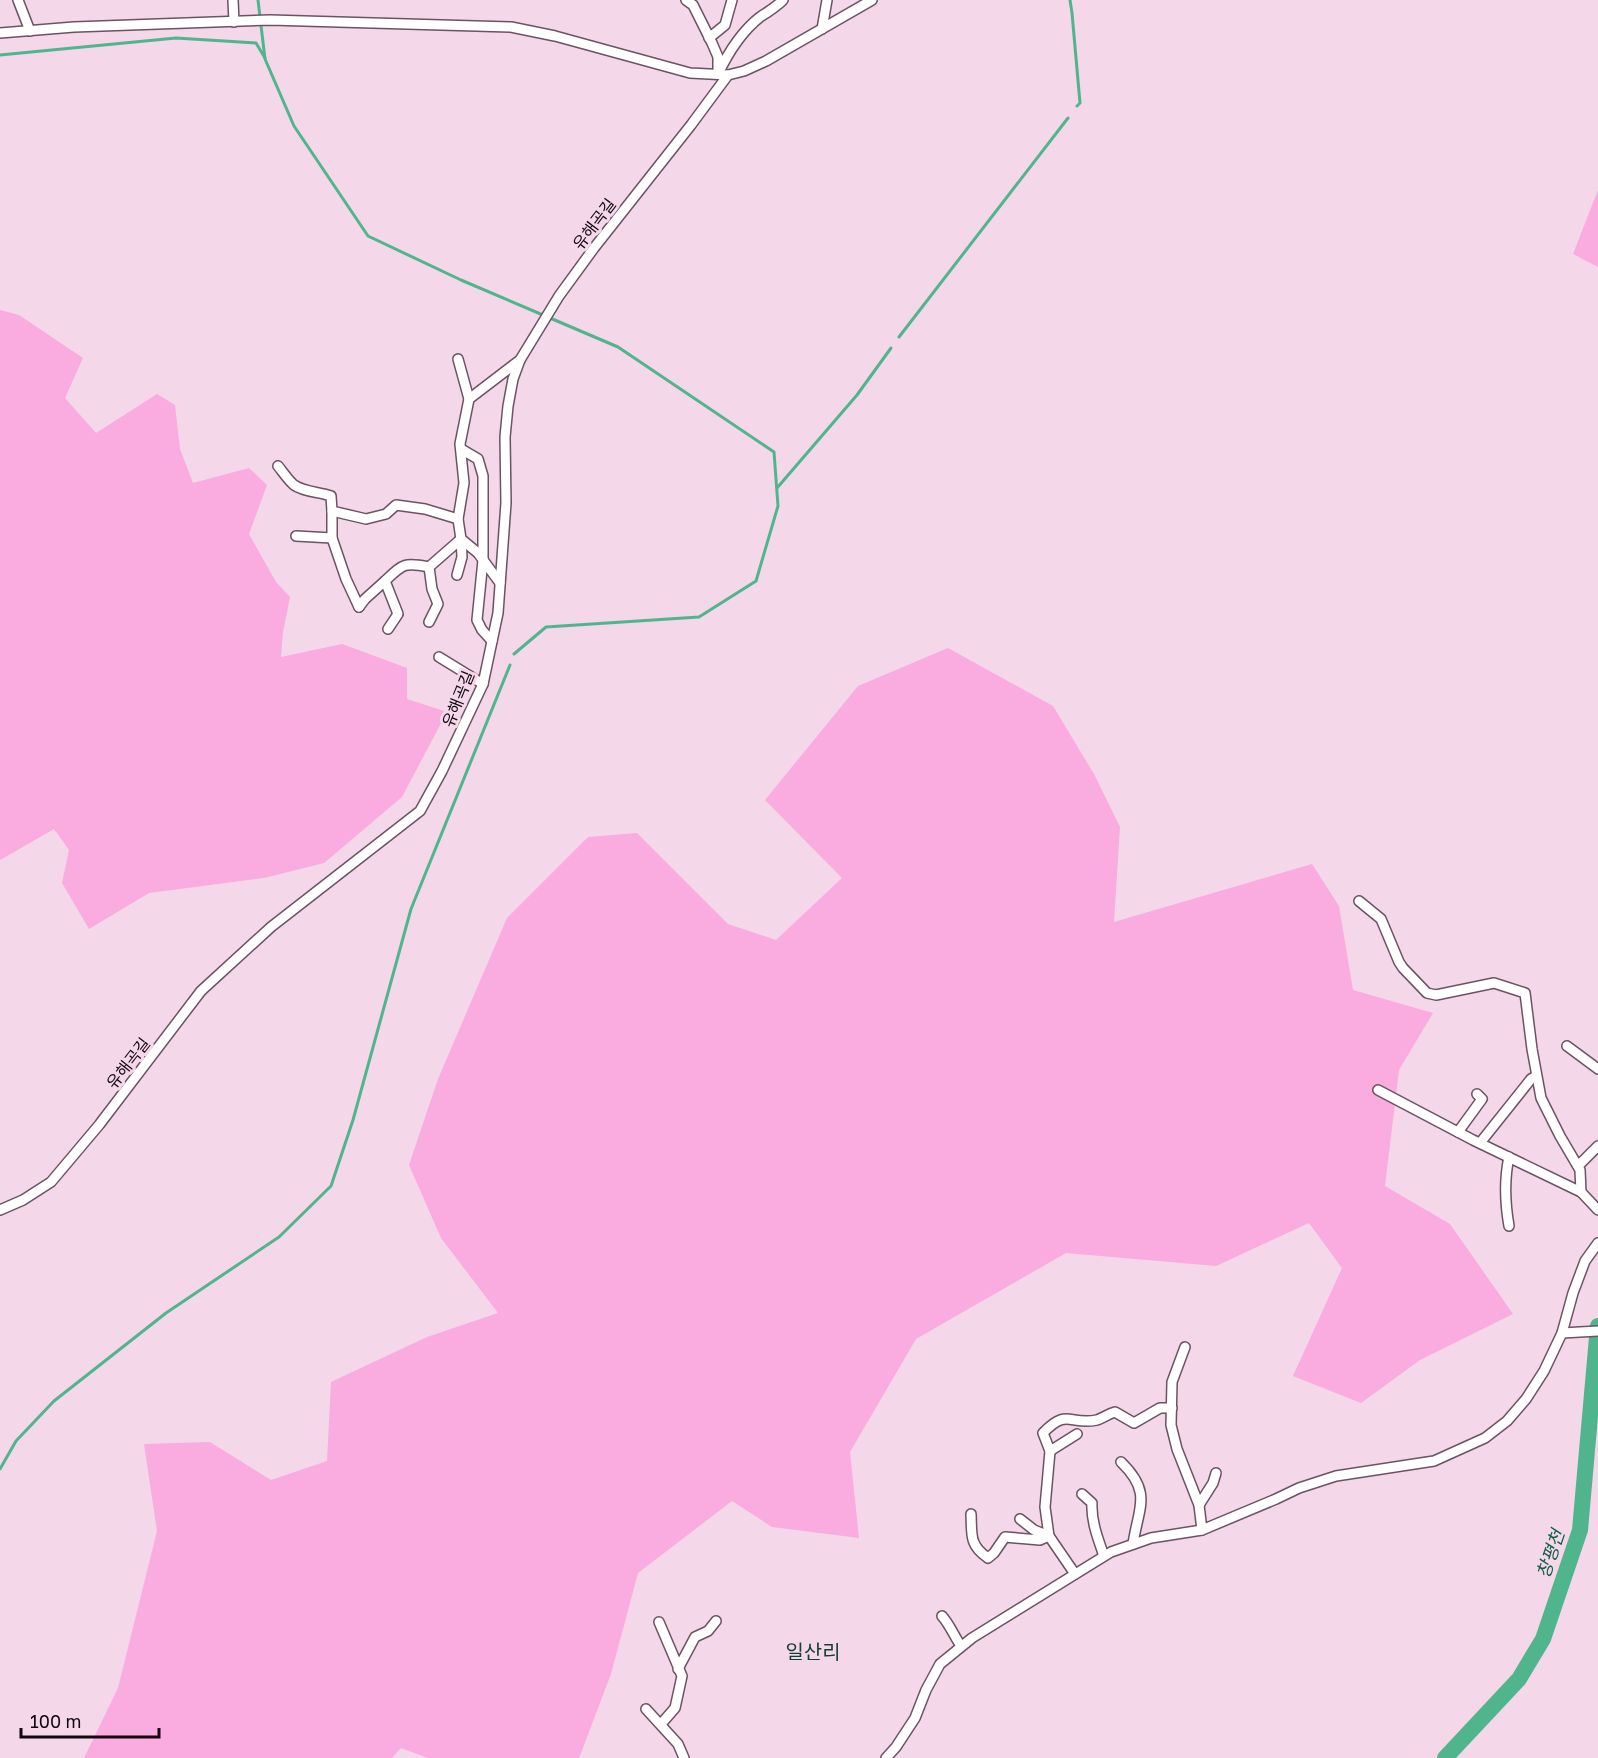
<svg xmlns="http://www.w3.org/2000/svg" width="1598" height="1758" font-family="'Golos Text','Noto Sans KR',sans-serif">
	<style>
		.green { fill: #faabdf }
		.lines { fill: none; stroke-linecap: round; stroke-linejoin: round }
		.stream { stroke: #50b58d; stroke-width: 3 }
		.river { stroke: #50b58d; stroke-width: 16 }
		.minor-casing { stroke: #6b5362; stroke-width: 12 }
		.minor { stroke: #fff; stroke-width: 9 }
		.labels { text-anchor: middle; stroke-width: 6; stroke-linejoin: round; paint-order: stroke }
		.street-label { font-size: 16px; fill: #11080e; stroke: #f4d7e9 }
		.water-label { font-size: 18px; font-style: italic; fill: #0e5e44; stroke: #f4d7e9 }
		.quarter-label { font-size: 20px; fill: #0f3f2e; stroke: #f4d7e9 }
	</style>
	<rect width="100%" height="100%" fill="#f4d7e9"/>
	<g class="green">
		<path d="M1598,190V267L1573,254Z"/>
		<path d="M0,310L19,315L83,358L65,398L96,433L157,394L175,405L180,449L193,483L249,468L267,485L249,534L276,582L290,597L283,632L281,657L342,644L407,668V699L447,712L402,797L324,863L264,878L149,893L89,929L62,883L69,850L54,829L0,860Z"/>
		<path d="M948,648L1053,706L1094,774L1120,827L1114,922L1312,864L1339,906L1353,990L1433,1013L1399,1070L1385,1186L1450,1224L1513,1314L1420,1360L1361,1403L1293,1376L1342,1268L1309,1223L1216,1266L1066,1253L916,1339L850,1452L859,1538L772,1527L732,1501L638,1573L611,1674L579,1758H428L401,1748L392,1758H84L118,1688L157,1531L144,1444L210,1442L271,1480L327,1461L331,1382L427,1337L498,1313L441,1238L409,1165L438,1079L507,918L588,837L637,833L728,924L776,940L842,878L765,800L858,686Z"/>
	</g>
	<g class="lines">
		<g class="stream">
			<path d="M258,0L265,59L294,126L368,236L461,280L543,315"/>
			<path d="M1070,0L1072,13L1080,103L1077,106"/>
			<path d="M0,55L176,38L256,43L265,58"/>
			<path d="M899,337L1068,118"/>
			<path d="M777,488L857,395L891,348"/>
			<path d="M514,654L546,627L699,617L756,581L778,506L774,452L618,347L550,318"/>
			<path d="M0,1469L16,1441L54,1401L166,1313L279,1237L331,1186L353,1120L411,909L510,665"/>
		</g>
		<path class="river" d="M1445,1758L1519,1679L1543,1639L1580,1530L1598,1326"/>
		<defs>
			<g id="minor">
				<path d="M18,0L30,31"/>
				<path d="M233,0L234,22"/>
				<path d="M686,0L693,5L712,43L718,57V72"/>
				<path d="M822,29L827,0"/>
				<path d="M0,33L74,27L270,20L511,27L555,36L690,73L728,75L744,71L766,61L872,0"/>
				<path d="M709,38L725,25L732,0"/>
				<path d="M718,74C728,53 741,32 760,17C768,12 776,7 783,0"/>
				<path d="M458,359L469,399"/>
				<path d="M461,449L478,459L483,476V560L477,620L482,630L492,641"/>
				<path d="M278,466C283,472 288,480 294,485C304,492 319,492 331,496L332,511L366,519L386,514L396,505L425,509L458,519"/>
				<path d="M332,511V538L346,579L359,607"/>
				<path d="M296,536L332,538"/>
				<path d="M457,575L462,557L461,539"/>
				<path d="M500,583L478,553L461,539L458,519L464,483L460,444L469,399L520,360"/>
				<path d="M359,607L365,599L385,581"/>
				<path d="M429,622L438,604L432,589L429,567L461,539"/>
				<path d="M388,629L398,614L385,581C403,564 404,562 429,567"/>
				<path d="M439,657L483,684"/>
				<path d="M1359,901L1381,919L1399,962L1403,968L1427,993L1436,995L1494,983L1525,993L1532,1049L1541,1098L1560,1136L1580,1170L1581,1192"/>
				<path d="M1567,1046L1598,1069"/>
				<path d="M1378,1090L1473,1140L1581,1192L1598,1210"/>
				<path d="M1458,1132L1482,1099L1477,1094"/>
				<path d="M1480,1143L1531,1079L1536,1076"/>
				<path d="M1509,1157C1504,1180 1505,1203 1509,1226"/>
				<path d="M1578,1166L1598,1146"/>
				<path d="M0,1210L23,1200L51,1182L99,1125L201,991L271,927L420,811L442,771L483,684L498,613L506,503L505,437L508,406L513,379L520,360L559,296L594,248L691,125L728,75"/>
				<path d="M1562,1333L1598,1331"/>
				<path d="M1185,1347L1172,1382L1171,1425L1177,1449L1199,1505L1202,1530"/>
				<path d="M1050,1451L1077,1434"/>
				<path d="M1121,1462C1153,1493 1138,1508 1133,1544"/>
				<path d="M1082,1494L1092,1503C1091,1521 1098,1539 1104,1556"/>
				<path d="M1199,1505L1213,1483L1216,1473"/>
				<path d="M971,1514C972,1535 969,1545 988,1558L994,1553L1005,1537L1040,1540L1049,1536"/>
				<path d="M1020,1519L1034,1530L1049,1536"/>
				<path d="M1075,1574L1049,1536L1045,1507L1050,1451L1043,1433C1068,1407 1069,1426 1097,1420C1103,1418 1108,1414 1115,1412L1134,1423L1160,1408H1172"/>
				<path d="M942,1616C950,1625 954,1636 961,1646"/>
				<path d="M659,1622L682,1676L675,1708L661,1724"/>
				<path d="M678,1669L695,1637L708,1631L716,1621"/>
				<path d="M646,1709L678,1744L684,1758"/>
				<path d="M886,1758L896,1747L915,1718L926,1690L940,1664L972,1638L1111,1552L1151,1538L1202,1530L1276,1499L1299,1488L1336,1476L1434,1461L1485,1438L1507,1421L1526,1399L1544,1371L1562,1333L1573,1293L1585,1261L1598,1243"/>
			</g>
		</defs>
		<use href="#minor" class="minor-casing"/>
		<use href="#minor" class="minor"/>
	</g>
	<g class="labels">
		<g class="street-label">
			<text transform="translate(594 224) rotate(-53)" y="6">유해곡길</text>
			<text transform="translate(458 699) rotate(-68)" y="6">유해곡길</text>
			<text transform="translate(128 1063) rotate(-52)" y="6">유해곡길</text>
		</g>
		<g class="water-label">
			<text transform="translate(1551 1554) rotate(-71)" y="6">창평천</text>
		</g>
		<g class="quarter-label">
			<text x="813" y="1659">일산리</text>
		</g>
	</g>
	<path d="M21 1728v9h138v-9" fill="none" stroke="#11080e" stroke-width="3"/>
	<text x="30" y="1728" font-size="18" fill="#11080e" stroke="#f4d7e9" stroke-width="4.5" paint-order="stroke">100 m</text>
</svg>
